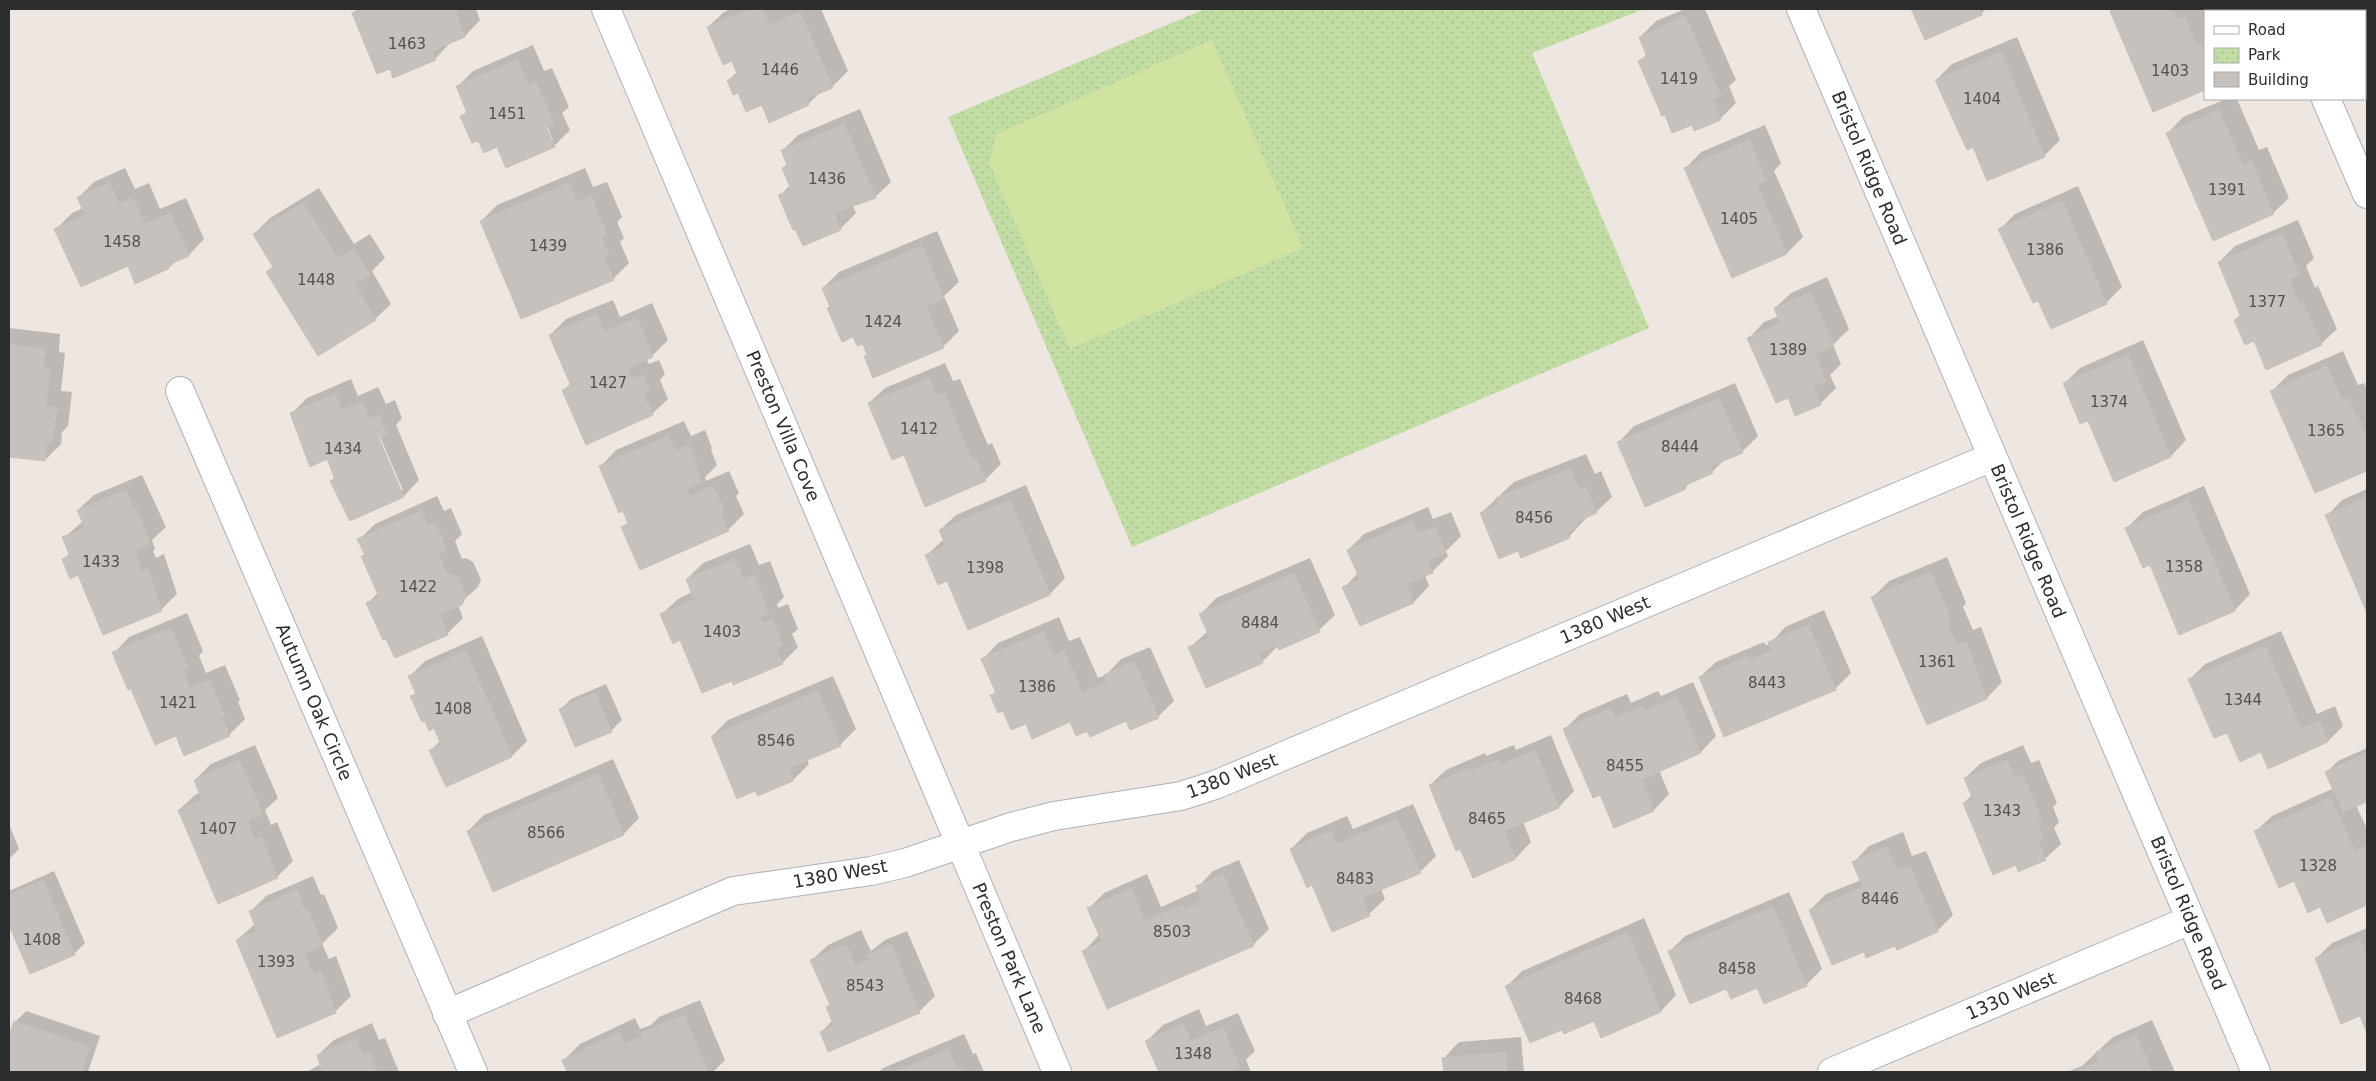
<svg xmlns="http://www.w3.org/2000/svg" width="2376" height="1081" font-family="'DejaVu Sans',sans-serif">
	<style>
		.park { fill: url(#park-dots) }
		.pitch { fill: #d1e3a1 }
		.shadow { fill: #0003; fill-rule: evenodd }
		.building { fill: #c6c1bc; stroke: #c8c1bb }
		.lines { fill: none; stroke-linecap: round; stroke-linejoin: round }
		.minor-casing { stroke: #aeb1b7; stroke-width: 30 }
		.minor { stroke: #fff; stroke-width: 28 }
		.labels { text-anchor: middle; stroke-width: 4; stroke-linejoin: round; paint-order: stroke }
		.number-label { font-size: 15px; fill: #535251 }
		.street-label { font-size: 18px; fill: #2d2d2d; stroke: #fff }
	</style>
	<defs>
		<pattern id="park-dots" width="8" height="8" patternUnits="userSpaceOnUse" patternTransform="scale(1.25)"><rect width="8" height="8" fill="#c1dda4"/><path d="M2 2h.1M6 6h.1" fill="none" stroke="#a6be8e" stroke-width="1.8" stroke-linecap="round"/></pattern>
	</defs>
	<rect width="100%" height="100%" fill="#ede6e1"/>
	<path class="park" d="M1205,9H1644L1532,53L1649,328L1132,547L948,117Z"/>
	<path class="pitch" d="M1212,40L1303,248L1070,349L989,163L997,134Z"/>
	<g class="shadow">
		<path d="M358,9H476L480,20L465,36L451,42L435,59L391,67L353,13Z"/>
		<path d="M731,9H821L848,71L832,87L821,92L808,104H762L739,91L728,81L737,72L732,60L708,27L724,12Z"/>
		<path d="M1685,9H1705L1736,80L1729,86L1736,103L1720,119L1692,123L1640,61L1647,54L1640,37L1656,21Z"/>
		<path d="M1913,9H1986L1981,14L1926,38Z"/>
		<path d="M2113,9H2204L2205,89L2111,11Z"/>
		<path d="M2017,37L2060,140L2044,156L1974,145L1936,80L1952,64Z"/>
		<path d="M533,45L544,71L552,68L569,107L562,113L570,130L554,146L498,145L478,139L462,116L468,110L458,86L473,71ZM545,121L553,140H550L542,122Z"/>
		<path d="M2226,99H2237L2259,150L2267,147L2289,198L2273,213L2168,133L2183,117Z"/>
		<path d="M860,109L891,182L875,197L856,205L855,203L852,204L856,213L840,229L780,196L790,185L783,168L788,164L782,151L798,135Z"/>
		<path d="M1765,125L1781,163L1774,171L1803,237L1787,253L1733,276L1686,168L1701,152Z"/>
		<path d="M125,168L135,189L149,183L160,209L186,198L204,239L189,255L175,261L128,264L56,229L72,213L83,208L79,197L94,182Z"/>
		<path d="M585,168L593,187L607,182L622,217L617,222L624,238L620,242L629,263L613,279L481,221L497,205Z"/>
		<path d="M2078,186L2122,287L2106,303L2039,299L1999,230L2015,214Z"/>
		<path d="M319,188L354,244L370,234L385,258L372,271L391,304L375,319L267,272L274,266L254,234L270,218Z"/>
		<path d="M2298,220L2314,258L2306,266L2315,288L2318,286L2337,329L2321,344L2255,340L2235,320L2241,314L2219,262L2235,246Z"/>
		<path d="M937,231L959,282L944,296L959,331L943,347L865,357L868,354L863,343L829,308L831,306L823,288L839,272Z"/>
		<path d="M1827,277L1849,329L1833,345L1841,364L1830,375L1836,388L1820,404L1749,338L1764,322L1779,316L1775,308L1791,293Z"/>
		<path d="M613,300L620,317L652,303L668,340L652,356L646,358L649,364L659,360L665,374L660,380L668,399L652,414L564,390L571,383L550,335L566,319Z"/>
		<path d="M9,328L60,334L59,352L65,353L61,391L72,392L68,426L62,432L61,444L45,460L9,456Z"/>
		<path d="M2143,340L2186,440L2171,456L2115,480L2088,419L2064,384L2080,368Z"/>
		<path d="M2343,351L2358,385L2364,383L2367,390V469L2315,492L2272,391L2288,375Z"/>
		<path d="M945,363L953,381L960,379L988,445L992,443L1001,464L985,480L904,453L869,403L885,388Z"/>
		<path d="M351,379L358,396L378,387L386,404L395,400L402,418L396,425L419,480L404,496L351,519L331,481L335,477L327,458L291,414L307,398ZM378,432L403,490H400L376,433Z"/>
		<path d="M1735,383L1758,436L1742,452L1726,458L1712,472L1693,480L1685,488L1619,442L1634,426Z"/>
		<path d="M684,421L691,436L705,430L712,448L711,450L717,465L705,477L706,481L729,471L739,493L736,496L744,514L728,530L623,527L629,521L601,466L616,450Z"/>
		<path d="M1586,454L1595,474L1601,471L1612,497L1596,512L1588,516L1569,537L1519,550L1481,513L1514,482Z"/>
		<path d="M142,475L166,527L152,540L155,549L153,551L156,558L164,554L177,594L161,610L79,574L64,559L70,553L64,538L83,521L78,510L94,495Z"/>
		<path d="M1026,485L1065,578L1050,594L968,628L948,580L927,555L944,539L940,530L956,515Z"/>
		<path d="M2204,486L2250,594L2235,610L2180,633L2150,564L2127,528L2143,512Z"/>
		<path d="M2367,489V610L2327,516L2342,500Z"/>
		<path d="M437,496L444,511L451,508L462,534L455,541L462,559L466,558L473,562L481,579L478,587L458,605L463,618L447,634L368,603L379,592L363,557L366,554L359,540L375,524Z"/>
		<path d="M1428,507L1433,519L1451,512L1461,536L1446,551L1448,556L1432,572L1425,575L1429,586L1414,602L1360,625L1344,588L1358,573L1348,550L1364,534Z"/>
		<path d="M750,544L759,565L770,561L784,597L777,604L778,608L788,604L798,629L792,634L798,647L782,663L732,679L681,639L662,614L678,599L692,592L687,579L703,563Z"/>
		<path d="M1947,557L1966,603L1963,607L1973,630L1981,627L2002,682L1987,698L1927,724L1873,597L1889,581Z"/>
		<path d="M1310,558L1335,615L1319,630L1278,646L1262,662L1189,648L1208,631L1201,614L1216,598Z"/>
		<path d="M1824,610L1851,673L1835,689L1700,677L1716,662L1764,642L1766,645L1770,644L1785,627Z"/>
		<path d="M187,613L203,651L199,656L206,673L225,665L240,700L238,702L245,719L229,735H177L132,687L114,653L129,637Z"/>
		<path d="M1059,617L1069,641L1080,637L1098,678L1106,675L1121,659L1150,647L1174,701L1158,717L1127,719L1088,729L1071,721L1026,722L1004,709L992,695L997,690L983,659L998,643Z"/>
		<path d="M2281,631L2317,714L2335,706L2343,726L2328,741L2268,767L2261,751L2227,731L2189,680L2205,664Z"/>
		<path d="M482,636L527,741L512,756L431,750L440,741L434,727L412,697L416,692L409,677L425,661Z"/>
		<path d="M833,676L856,729L840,745L807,759L809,764L793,780L758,795L712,736L728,720Z"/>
		<path d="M1693,682L1716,736L1701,752L1659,770L1669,794L1654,810L1615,827L1601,794L1565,729L1580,714L1627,694L1631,703L1658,691L1661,696Z"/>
		<path d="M606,684L622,720L611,731L561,709L571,699Z"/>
		<path d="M1551,735L1574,791L1559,807L1523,822L1531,842L1516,858L1430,785L1446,770L1485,753L1486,756L1514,745L1516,750Z"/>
		<path d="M255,745L278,798L265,810L271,825L277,822L293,861L277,877L179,810L195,795L201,792L195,780L211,764Z"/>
		<path d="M2023,745L2031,763L2039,760L2057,803L2053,807L2059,822L2054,828L2061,844L2045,859L2016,864L1964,803L1972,795L1965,778L1981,763Z"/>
		<path d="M2367,748V800L2356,805L2367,829V904L2328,921L2321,905L2295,879L2256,831L2272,816L2334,788L2327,772L2338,761Z"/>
		<path d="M613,759L639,818L624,834L468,831L484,815Z"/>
		<path d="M1413,804L1436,856L1420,872L1381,889L1385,899L1369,914L1312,883L1291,849L1307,833L1347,816L1353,829Z"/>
		<path d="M9,824L19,849L9,859Z"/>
		<path d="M1903,832L1912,856L1926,851L1953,915L1937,931L1895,944L1865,950L1810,910L1826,894L1861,880L1854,862L1869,846Z"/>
		<path d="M1239,860L1269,929L1253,945L1084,951L1099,935L1089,908L1104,893L1147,874L1161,907L1199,890L1198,887L1213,871Z"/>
		<path d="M54,871L85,943L74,954L30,973L9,922V891Z"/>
		<path d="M313,876L321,895L324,894L338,928L322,944L329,959L336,956L351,996L335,1012L237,940L256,923L251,911L266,896Z"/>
		<path d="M1789,892L1822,969L1806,985L1727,987L1669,952L1685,936Z"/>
		<path d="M1644,918L1676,995L1661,1011L1602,1036L1595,1020L1562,1028L1507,986L1522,971Z"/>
		<path d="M2367,928V1029L2361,1014L2316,959L2332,943Z"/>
		<path d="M861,930L871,951L885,940L907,931L935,996L919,1012L821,1032L833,1020L828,1007L830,1004L812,960L828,945Z"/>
		<path d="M700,1000L725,1060L713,1072H569L564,1060L580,1044L635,1018L640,1029L651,1025L659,1017Z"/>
		<path d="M1199,1009L1206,1026L1238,1013L1255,1051L1246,1060L1251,1072H1160L1147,1041L1163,1025Z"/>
		<path d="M26,1011L100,1036L88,1072H9V1040L15,1022Z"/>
		<path d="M2152,1020L2175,1072H2067L2082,1066L2113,1037Z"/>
		<path d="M372,1023L379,1040L385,1038L399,1072H306L322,1064L318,1055L334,1040Z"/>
		<path d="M964,1034L973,1054L976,1053L984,1072H879L883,1068Z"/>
		<path d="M1521,1037L1524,1072H1445L1444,1058L1459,1042Z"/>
	</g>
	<g class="building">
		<path d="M361,9H457L458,13L456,14L465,37L432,51L436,60L393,78L390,69L377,74L352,13Z"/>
		<path d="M750,9H763L769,25L800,12L833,88L806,99L809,105L769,123L762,105L746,112L738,93L733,95L727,80L738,76L732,61L723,65L707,27Z"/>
		<path d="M1911,9H1979L1982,15L1925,40Z"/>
		<path d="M2114,9H2173L2178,20L2185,17L2197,45L2201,44L2205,53V90L2153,112L2110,11Z"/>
		<path d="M1685,16L1721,96L1713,100L1721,120L1694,131L1692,125L1672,133L1665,115L1662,116L1638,61L1647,57L1639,37Z"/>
		<path d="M2001,52L2045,157L1987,181L1973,147L1967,150L1935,80Z"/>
		<path d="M517,60L529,86L536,82L554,123L546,127L555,147L506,168L497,147L484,153L478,141L472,143L460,116L467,113L456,86Z"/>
		<path d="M2219,110L2243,165L2251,161L2274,214L2213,241L2166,133Z"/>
		<path d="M844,124L876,198L834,213L841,230L803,246L795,229L793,230L778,195L791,190L782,168L787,165L781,150Z"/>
		<path d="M1749,140L1766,180L1757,184L1787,254L1732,278L1684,168Z"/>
		<path d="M109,183L119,204L133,198L145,224L170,213L189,256L173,263L168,269L135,284L128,266L81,287L54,229L85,215L77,197Z"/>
		<path d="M569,183L577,202L591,196L607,234L601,237L609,255L604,257L614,280L521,319L480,221Z"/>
		<path d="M2062,201L2107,304L2051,329L2038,301L2033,303L1998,229Z"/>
		<path d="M303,203L338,259L354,249L370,275L355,284L376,320L318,356L266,272L273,267L253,234Z"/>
		<path d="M2282,234L2299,275L2289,279L2299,303L2302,301L2322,345L2266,370L2254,341L2245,345L2234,320L2241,317L2218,262Z"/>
		<path d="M922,246L944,298L926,306L944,348L873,378L864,356L867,355L863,344L857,346L853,337L842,342L827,308L830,307L822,288Z"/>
		<path d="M1811,292L1834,346L1815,354L1826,381L1813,386L1821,405L1795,416L1788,398L1776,403L1747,338L1780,323L1774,308Z"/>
		<path d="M597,314L604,332L637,318L653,357L628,368L633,379L643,375L650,391L644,394L653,415L586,445L562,390L571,386L549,335Z"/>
		<path d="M9,345L45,349L43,368H50L46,406L57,408L52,443L47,442L45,461L9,457Z"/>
		<path d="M2128,355L2171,457L2114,482L2088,421L2080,424L2063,383Z"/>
		<path d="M2327,366L2342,400L2348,398L2367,436V471L2315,493L2270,391Z"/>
		<path d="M929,378L937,396L944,393L972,460L976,458L986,481L925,507L904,455L892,460L868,403Z"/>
		<path d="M335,394L342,410L362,402L370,419L379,415L387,435L379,438L404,497L350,521L330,481L335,479L327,459L310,467L290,413Z"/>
		<path d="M1719,398L1743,453L1710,466L1713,473L1684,486L1686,489L1645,507L1617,442Z"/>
		<path d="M668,436L675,451L689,445L697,465L695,466L702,482L687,489L690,496L713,486L724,510L720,511L729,531L640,570L621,527L628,524L623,511L619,513L599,466Z"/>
		<path d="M1570,469L1579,489L1585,486L1597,513L1576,522L1578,527L1567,532L1570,538L1521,558L1518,551L1499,559L1480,513L1499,505L1496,498Z"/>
		<path d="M126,490L133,509L136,508L150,544L134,550L140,565L138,567L140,572L148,569L162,611L103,635L78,575L70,579L62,559L70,556L62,537L85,528L77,510Z"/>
		<path d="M2367,497V613L2325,515Z"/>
		<path d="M1010,500L1050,595L968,630L947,581L938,585L925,555L946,546L939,530Z"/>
		<path d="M2188,500L2235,611L2179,635L2150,565L2143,568L2125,528Z"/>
		<path d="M421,511L428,526L435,523L447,550L438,554L447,574L449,573L458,577L466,596L462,605L440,615L448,635L395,658L386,639L383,640L366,603L379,597L361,556L365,555L357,539Z"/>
		<path d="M1412,521L1418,534L1435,527L1446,553L1428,561L1433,573L1406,584L1414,603L1360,626L1342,587L1360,580L1347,550Z"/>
		<path d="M734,559L743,579L754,575L769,613L760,617L762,623L772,619L783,645L776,648L783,664L733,685L732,681L702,693L680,640L673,644L660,614L694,600L686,579Z"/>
		<path d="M1931,572L1951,620L1947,622L1957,645L1966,642L1987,699L1927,725L1871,597Z"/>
		<path d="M1294,573L1320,632L1279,650L1277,645L1258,653L1263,663L1206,688L1188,647L1210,638L1199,614Z"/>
		<path d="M1808,625L1836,690L1724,737L1699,677L1748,656L1750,660L1772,651L1768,642Z"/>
		<path d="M171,628L188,668L183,670L190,688L210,680L225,717L222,718L230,736L184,756L176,736L155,745L131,689L128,690L112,652Z"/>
		<path d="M1043,632L1053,656L1064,651L1082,693L1107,682L1104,675L1134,661L1159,718L1130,730L1126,721L1090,737L1087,731L1076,736L1070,722L1032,739L1026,724L1011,730L1003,711L998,713L990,695L996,693L981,659Z"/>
		<path d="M2265,646L2301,729L2319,721L2328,742L2268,769L2261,752L2240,762L2227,733L2214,738L2188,679Z"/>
		<path d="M466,651L512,757L446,787L429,750L441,745L434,728L429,731L425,721L422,722L410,696L416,694L408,676Z"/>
		<path d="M818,691L841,746L789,768L793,781L758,796L755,791L737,799L711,736Z"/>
		<path d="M595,693L612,732L575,747L559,709Z"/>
		<path d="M1677,697L1701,753L1641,780L1654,811L1614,828L1600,795L1593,798L1563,729L1611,708L1615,718L1643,706L1645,711Z"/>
		<path d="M1535,750L1559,808L1504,831L1516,859L1473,878L1460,849L1456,851L1429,785L1469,768L1471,771L1498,760L1500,765Z"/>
		<path d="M2367,753V802L2343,812L2325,772Z"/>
		<path d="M239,760L263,814L247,821L255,839L261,837L278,878L218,904L178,810L202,800L194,780Z"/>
		<path d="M2007,760L2015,778L2023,775L2042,820L2037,822L2044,839L2038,842L2046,860L2018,872L2016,865L1993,875L1963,803L1973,799L1964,778Z"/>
		<path d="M598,774L624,835L493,892L467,831Z"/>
		<path d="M2331,798L2355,852L2367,846V905L2327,923L2320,907L2308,913L2294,881L2279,888L2254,831Z"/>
		<path d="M1397,819L1421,873L1362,898L1370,916L1332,932L1312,885L1307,888L1290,849L1331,831L1337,844Z"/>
		<path d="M1887,847L1897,871L1910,866L1938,932L1897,950L1895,946L1866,958L1864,952L1832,965L1809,910L1863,887L1852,862Z"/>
		<path d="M1223,875L1254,946L1107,1009L1082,951L1102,942L1087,908L1131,889L1145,921L1183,905L1184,909L1202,901L1196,886Z"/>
		<path d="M43,880L75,955L30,974L9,925V895Z"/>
		<path d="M297,890L305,910H308L323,945L304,953L313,974L321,971L336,1013L277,1038L236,940L257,931L249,911Z"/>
		<path d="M1773,907L1807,986L1764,1004L1757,988L1731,999L1726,989L1690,1004L1668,951Z"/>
		<path d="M1628,933L1661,1012L1601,1038L1594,1021L1564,1034L1562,1030L1530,1043L1505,986Z"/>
		<path d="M2360,939L2367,955V1033L2360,1016L2341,1024L2315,958Z"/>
		<path d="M846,945L855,966L869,960L867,955L891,945L920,1013L828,1052L820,1032L834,1026L826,1007L830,1005L810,960Z"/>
		<path d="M684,1015L708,1072H567L562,1060L586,1050L585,1048L619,1033L624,1044L643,1036L641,1033Z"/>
		<path d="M14,1021L90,1047L82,1072H9V1036Z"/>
		<path d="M1183,1024L1191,1041L1223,1028L1240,1068L1229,1072H1159L1145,1041Z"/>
		<path d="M2136,1035L2152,1072H2075L2099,1061L2096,1052Z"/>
		<path d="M356,1038L363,1055L369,1052L377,1072H322L317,1055Z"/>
		<path d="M948,1049L957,1069L960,1067L962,1072H894Z"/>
		<path d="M1506,1052L1507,1072H1444L1442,1058Z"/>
	</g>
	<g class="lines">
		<defs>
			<g id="minor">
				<path d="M606,9L1057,1072"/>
				<path d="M1801,9L2256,1072"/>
				<path d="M2288,9L2289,11"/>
				<path d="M2323,11L2329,9"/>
				<path d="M2326,99L2367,194"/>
				<path d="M180,391L473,1072"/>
				<path d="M447,1014L733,891L871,871L905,863L1011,827L1054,816L1181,796L1215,785L1992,457"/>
				<path d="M1832,1072L2190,920"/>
			</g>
		</defs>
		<use href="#minor" class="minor-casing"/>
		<use href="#minor" class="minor"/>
	</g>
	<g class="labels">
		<g class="number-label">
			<text x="407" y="49">1463</text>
			<text x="780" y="75">1446</text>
			<text x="2170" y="76">1403</text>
			<text x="1679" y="84">1419</text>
			<text x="1982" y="104">1404</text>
			<text x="507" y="119">1451</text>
			<text x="827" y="184">1436</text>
			<text x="2227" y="195">1391</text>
			<text x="1739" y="224">1405</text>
			<text x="122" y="247">1458</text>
			<text x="548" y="251">1439</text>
			<text x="2045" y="255">1386</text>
			<text x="316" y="285">1448</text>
			<text x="2267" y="307">1377</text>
			<text x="883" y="327">1424</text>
			<text x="1788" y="355">1389</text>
			<text x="608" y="388">1427</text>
			<text x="2109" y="407">1374</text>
			<text x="919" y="434">1412</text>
			<text x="2326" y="436">1365</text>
			<text x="1680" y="452">8444</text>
			<text x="343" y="454">1434</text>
			<text x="1534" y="523">8456</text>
			<text x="101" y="567">1433</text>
			<text x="2184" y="572">1358</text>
			<text x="985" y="573">1398</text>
			<text x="418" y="592">1422</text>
			<text x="1260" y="628">8484</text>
			<text x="722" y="637">1403</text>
			<text x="1937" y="667">1361</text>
			<text x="1767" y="688">8443</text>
			<text x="1037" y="692">1386</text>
			<text x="2243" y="705">1344</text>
			<text x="178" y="708">1421</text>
			<text x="453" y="714">1408</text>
			<text x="776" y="746">8546</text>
			<text x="1625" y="771">8455</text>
			<text x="2002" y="816">1343</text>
			<text x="1487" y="824">8465</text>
			<text x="218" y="834">1407</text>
			<text x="546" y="838">8566</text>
			<text x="2318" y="871">1328</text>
			<text x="1355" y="884">8483</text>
			<text x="1880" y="904">8446</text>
			<text x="1172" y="937">8503</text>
			<text x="42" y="945">1408</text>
			<text x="276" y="967">1393</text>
			<text x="1737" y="974">8458</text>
			<text x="865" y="991">8543</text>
			<text x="1583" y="1004">8468</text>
			<text x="1193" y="1059">1348</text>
		</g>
		<g class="street-label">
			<text transform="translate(1869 168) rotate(67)" y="6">Bristol Ridge Road</text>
			<text transform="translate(783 426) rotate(67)" y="6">Preston Villa Cove</text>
			<text transform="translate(2028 541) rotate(67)" y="6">Bristol Ridge Road</text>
			<text transform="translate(1605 620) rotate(-23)" y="6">1380 West</text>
			<text transform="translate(314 702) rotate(67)" y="6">Autumn Oak Circle</text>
			<text transform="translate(1232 776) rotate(-21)" y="6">1380 West</text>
			<text transform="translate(840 874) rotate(-10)" y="6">1380 West</text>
			<text transform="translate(2188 913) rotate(67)" y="6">Bristol Ridge Road</text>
			<text transform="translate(1009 958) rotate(67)" y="6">Preston Park Lane</text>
			<text transform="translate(2011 996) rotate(-23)" y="6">1330 West</text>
		</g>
	</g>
	<rect width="2376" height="1081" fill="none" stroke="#2d2d2d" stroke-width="20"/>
	<rect x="2204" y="10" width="162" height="90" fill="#ffffff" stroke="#ababab"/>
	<rect x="2214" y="26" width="25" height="8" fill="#ffffff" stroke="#ababab"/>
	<text x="2248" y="35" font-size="15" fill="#2d2d2d">Road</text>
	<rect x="2214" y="48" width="25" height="15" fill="url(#park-dots)" stroke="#ababab"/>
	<text x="2248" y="60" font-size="15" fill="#2d2d2d">Park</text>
	<rect x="2214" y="72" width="25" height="15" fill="#c6c1bc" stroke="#ababab"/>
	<text x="2248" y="85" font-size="15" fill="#2d2d2d">Building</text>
</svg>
